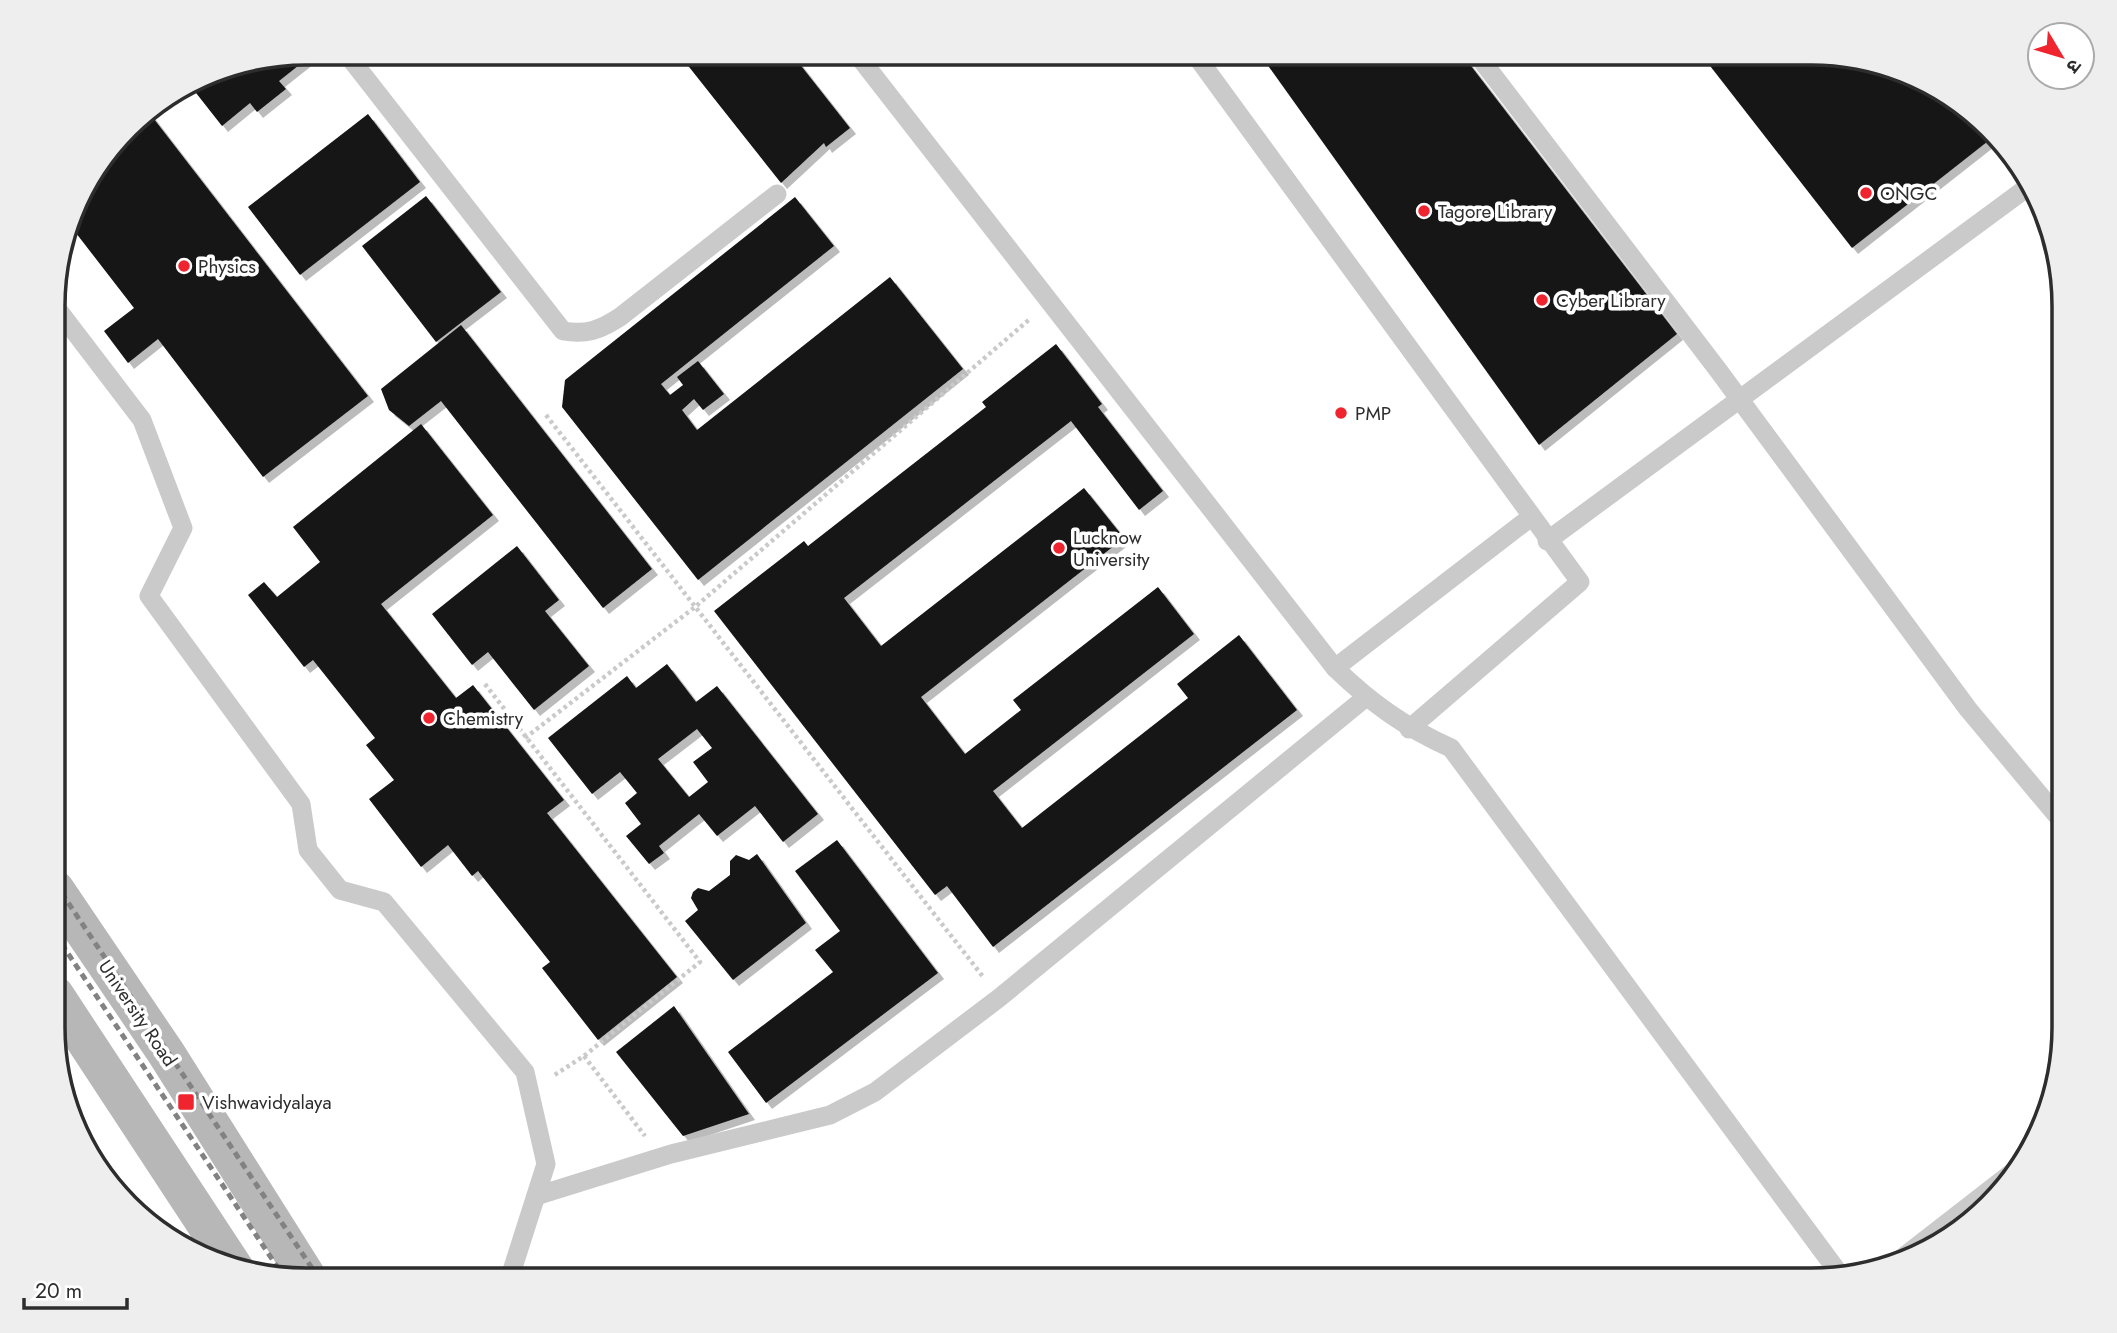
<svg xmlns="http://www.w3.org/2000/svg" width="2117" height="1333" font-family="Jost,'Noto Sans Devanagari',sans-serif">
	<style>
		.building { fill: #141414; fill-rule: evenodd; filter: url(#shadow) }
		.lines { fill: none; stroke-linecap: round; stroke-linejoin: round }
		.path { stroke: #cacaca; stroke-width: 4.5; stroke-dasharray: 3.5 3.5; stroke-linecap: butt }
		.lane { stroke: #cacaca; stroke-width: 19 }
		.secondary { stroke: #b7b7b7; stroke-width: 38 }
		.rail { stroke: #828282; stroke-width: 5; stroke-dasharray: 7 5; stroke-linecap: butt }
		.poi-dot { fill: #ef242e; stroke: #fff; stroke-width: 2.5 }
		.labels { text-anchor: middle; stroke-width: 7; stroke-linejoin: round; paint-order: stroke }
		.poi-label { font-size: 19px; fill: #2d2d2d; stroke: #fff; text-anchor: start }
		.street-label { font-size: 19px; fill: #2d2d2d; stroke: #fff }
		.rim { fill: none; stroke: #2d2d2d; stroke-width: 3.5 }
	</style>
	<defs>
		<filter id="shadow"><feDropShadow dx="6" dy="6" stdDeviation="0" flood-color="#0004"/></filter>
	</defs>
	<rect width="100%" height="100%" fill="#fff"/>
	<g class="building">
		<path d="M304,53L308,58L279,81L286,89L257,112L250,103L222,126L189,84L209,72Z"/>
		<path d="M678,53H791L850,128L826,147L824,143L781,183Z"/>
		<path d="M1259,53H1461L1677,334L1539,445Z"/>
		<path d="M1700,53H1812L1892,66L1952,95L1992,138L1852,248Z"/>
		<path d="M147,110L368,396L263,477L158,339L128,363L104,331L134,308L69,224L79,193L138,116Z"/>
		<path d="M368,114L420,182L300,275L248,207Z"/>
		<path d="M426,196L501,292L436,342L362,246Z"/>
		<path d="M795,197L834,246L661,384L670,395L683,385L677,377L698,361L724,394L703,410L694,399L682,410L697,430L890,277L963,369L698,580L562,407L565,380Z"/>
		<path d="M461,325L652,569L603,608L441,401L409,426L389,410L381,389Z"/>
		<path d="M1056,344L1102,404L1098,407L1163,491L1139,510L1071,421L844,598L881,646L1084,488L1124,538L921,697L965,754L1021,710L1013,700L1158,587L1194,634L993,791L1022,828L1188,698L1177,684L1239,635L1297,710L993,947L947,886L935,895L714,611L804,541L808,546L986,407L982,402Z"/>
		<path d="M421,424L493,515L381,604L456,698L473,685L564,800L547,813L677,977L598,1040L542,968L550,962L478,871L472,876L448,845L421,867L369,799L394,780L366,745L375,738L313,660L304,667L248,595L264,582L277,597L320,562L293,527Z"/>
		<path d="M517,546L559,600L545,611L589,666L534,710L488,652L472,665L432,614Z"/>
		<path d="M667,664L696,702L717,686L818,814L783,842L755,806L717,836L699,814L659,846L664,853L649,864L626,836L641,824L625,803L637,793L620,772L592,794L548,738L627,676L636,688ZM697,729L712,748L693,762L708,782L689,797L658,759Z"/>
		<path d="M837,840L938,973L766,1103L728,1052L833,972L815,950L840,931L795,871Z"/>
		<path d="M757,854L806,923L733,980L685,921L698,910L691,898L693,892L698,888L709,891L730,875V861L736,855L749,860Z"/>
		<path d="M674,1006L749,1114L683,1136L616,1052Z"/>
	</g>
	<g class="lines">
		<g class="path">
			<path d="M546,415L984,978"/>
			<path d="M485,684L700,962L584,1056L553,1076"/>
			<path d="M525,738L695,607L1031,318"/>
			<path d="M584,1056L645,1136"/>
		</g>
		<g class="lane">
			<path d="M346,53L563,331C587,335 600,330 620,317L777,194"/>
			<path d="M856,53L1335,668C1371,703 1406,728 1451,748L1841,1276"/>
			<path d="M1194,53L1580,582L1409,729"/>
			<path d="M1476,53L1718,370L1968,709L2064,824"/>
			<path d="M55,306L142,420L183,528L149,596L301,804L308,850L340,890L384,902L525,1072L546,1164L509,1280"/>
			<path d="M1547,541L2032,184"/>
			<path d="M1335,668L1531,517"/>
			<path d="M536,1196L671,1154L830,1115L875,1092L999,998L1365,698"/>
			<path d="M1902,1258L2023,1164"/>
		</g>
		<g class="secondary">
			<path d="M55,889L166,1053L309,1280"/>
			<path d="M55,995L235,1269"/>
		</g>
		<g class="rail">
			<path d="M55,883L320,1280"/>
			<path d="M55,934L284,1277"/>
		</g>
	</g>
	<g class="poi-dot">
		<circle cx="1866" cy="193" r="7"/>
		<circle cx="1424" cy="211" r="7"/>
		<circle cx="184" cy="266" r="7"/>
		<circle cx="1542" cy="300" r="7"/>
		<circle cx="1341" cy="413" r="7"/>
		<circle cx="1059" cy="548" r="7"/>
		<circle cx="429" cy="718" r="7"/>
		<rect x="177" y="1093" width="18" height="18" rx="3.5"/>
	</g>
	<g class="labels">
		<g class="poi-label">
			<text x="1880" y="200">ONGC</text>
			<text x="1438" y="218">Tagore Library</text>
			<text x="198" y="273">Physics</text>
			<text x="1556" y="307">Cyber Library</text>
			<text x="1355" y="420">PMP</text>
			<text x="1073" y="544">Lucknow<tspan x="1073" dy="22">University</tspan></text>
			<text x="443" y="725">Chemistry</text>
			<text x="202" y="1109">Vishwavidyalaya</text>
		</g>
		<g class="street-label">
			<text transform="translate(138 1013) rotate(56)" y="7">University Road</text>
		</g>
	</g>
	<path d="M0 0H2117V1333H0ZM306 65H1811A241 241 0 0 1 2052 306V1027A241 241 0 0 1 1811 1268H306A241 241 0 0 1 65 1027V306A241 241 0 0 1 306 65Z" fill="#eee" fill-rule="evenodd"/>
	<path class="rim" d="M306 65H1811A241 241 0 0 1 2052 306V1027A241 241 0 0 1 1811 1268H306A241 241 0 0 1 65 1027V306A241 241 0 0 1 306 65Z"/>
	<g transform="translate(2061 56) rotate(128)"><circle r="33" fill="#ffffff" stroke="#ababab" stroke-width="2"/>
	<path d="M0-5L12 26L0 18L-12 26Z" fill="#ef242e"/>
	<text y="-10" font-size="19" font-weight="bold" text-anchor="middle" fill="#2d2d2d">उ</text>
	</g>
	<path d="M24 1298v10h103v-10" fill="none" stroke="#2d2d2d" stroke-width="3.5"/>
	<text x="35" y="1298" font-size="21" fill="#2d2d2d" stroke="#ffffff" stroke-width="5" paint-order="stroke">20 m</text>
</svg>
